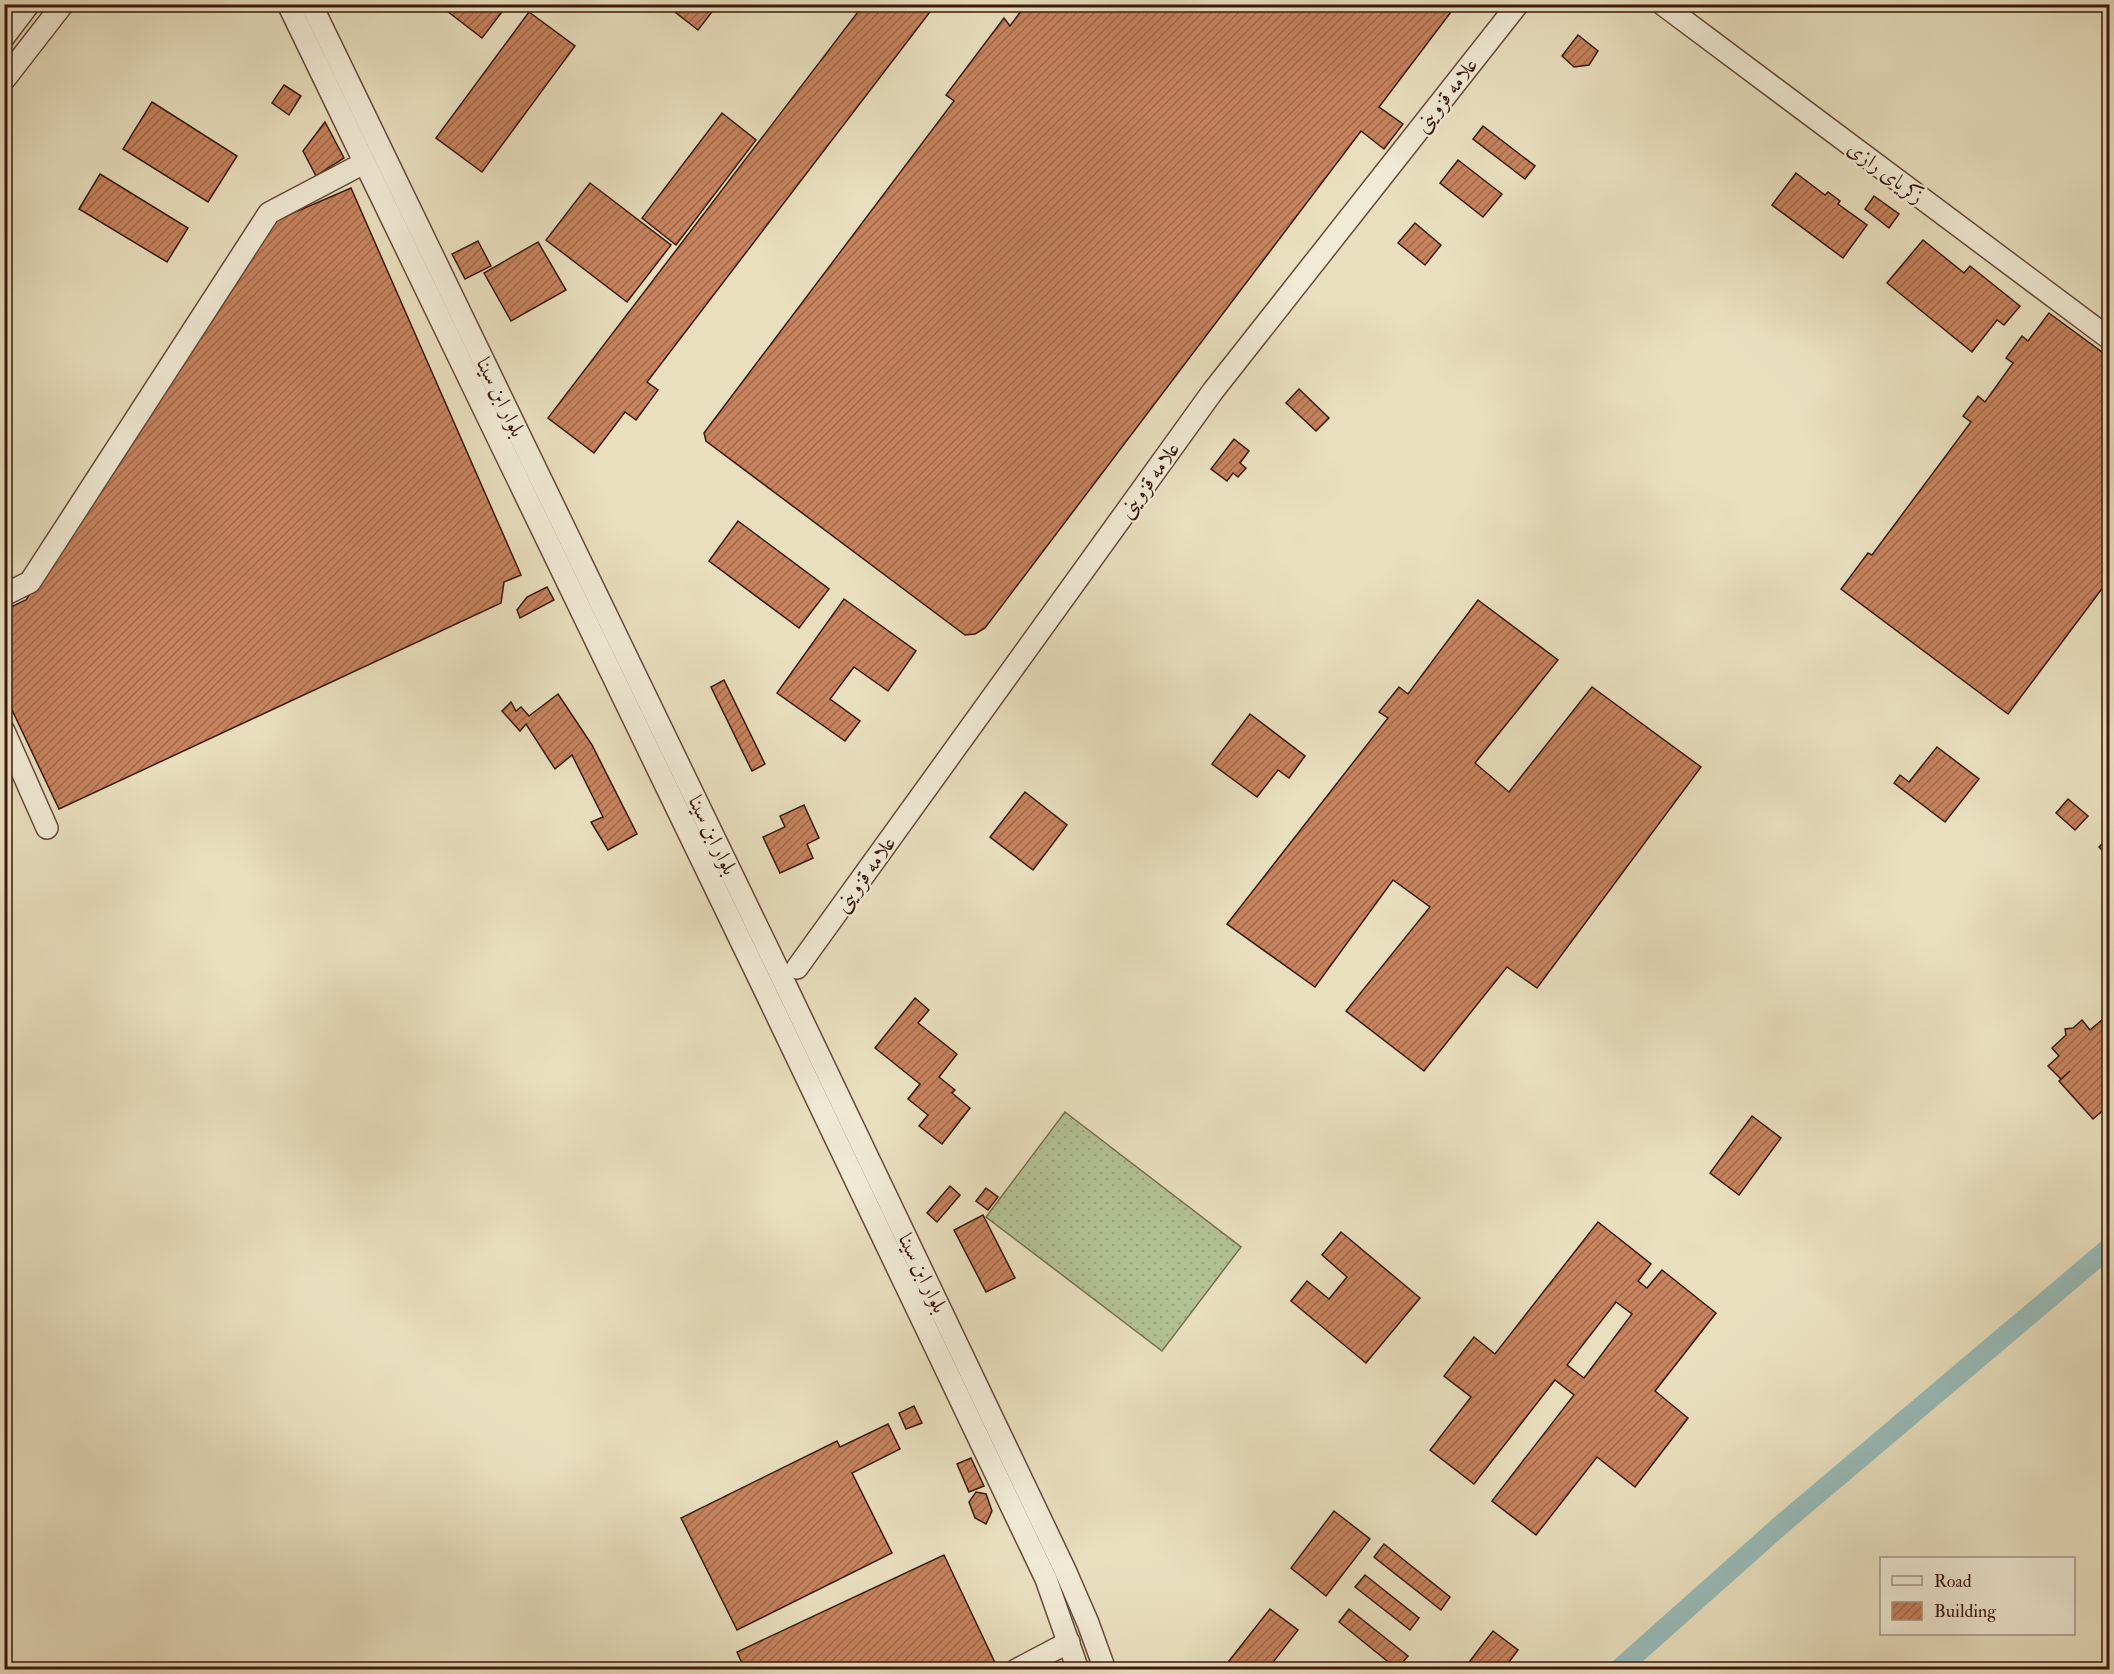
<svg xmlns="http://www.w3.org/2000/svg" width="2114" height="1674" font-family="'IM FELL Double Pica',Amiri,serif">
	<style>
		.grass { fill: url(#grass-dots); stroke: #766e50; stroke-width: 1.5 }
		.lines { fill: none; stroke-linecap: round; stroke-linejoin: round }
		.canal { stroke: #99bbb8; stroke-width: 20 }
		.building { fill: url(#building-hatch); stroke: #3a190c; stroke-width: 1.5; fill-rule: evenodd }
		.minor-casing { stroke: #664a39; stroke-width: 24 }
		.minor { stroke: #f1ead5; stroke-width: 21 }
		.labels { text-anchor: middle; stroke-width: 4.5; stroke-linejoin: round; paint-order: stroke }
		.street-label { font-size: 21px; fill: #3a190c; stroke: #f1ead5 }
	</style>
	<defs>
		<pattern id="grass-dots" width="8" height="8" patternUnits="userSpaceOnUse" patternTransform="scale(1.5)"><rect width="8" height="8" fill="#b3c295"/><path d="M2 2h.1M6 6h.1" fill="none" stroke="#9ba67f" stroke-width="1.8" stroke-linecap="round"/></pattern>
		<pattern id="building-hatch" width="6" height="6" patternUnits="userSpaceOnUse" patternTransform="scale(1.5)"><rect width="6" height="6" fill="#c6835e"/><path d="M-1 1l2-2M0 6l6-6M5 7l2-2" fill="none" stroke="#a26a4c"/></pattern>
	</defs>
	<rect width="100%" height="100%" fill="#e9dfbf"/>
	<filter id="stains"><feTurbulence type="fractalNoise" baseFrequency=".00333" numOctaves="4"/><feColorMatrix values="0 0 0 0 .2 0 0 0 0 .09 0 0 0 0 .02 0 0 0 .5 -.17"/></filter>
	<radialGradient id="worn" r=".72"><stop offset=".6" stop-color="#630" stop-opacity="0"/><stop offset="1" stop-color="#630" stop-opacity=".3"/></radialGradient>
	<path class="grass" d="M1065,1112L1241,1247L1162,1351L986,1217Z"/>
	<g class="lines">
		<path class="canal" d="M1618,1670L1782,1524L2110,1247"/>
	</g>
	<g class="building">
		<path d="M438,4H508L482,38Z"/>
		<path d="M681,4H718L698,30L675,12Z"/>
		<path d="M864,4H936L647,382L658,390L636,420L625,412L594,453L548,418Z"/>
		<path d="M1026,4H1457L1379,107L1403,124L1384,149L1361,131L985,628L975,634L965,635L706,441L704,433L954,101L946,95L1004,18L1010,26Z"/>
		<path d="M529,12L575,46L482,172L436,138Z"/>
		<path d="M1578,35L1598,51L1589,65L1574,67L1562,56Z"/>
		<path d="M284,85L301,96L289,115L272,103Z"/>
		<path d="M152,102L237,156L208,202L123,149Z"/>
		<path d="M722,113L756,140L676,245L642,218Z"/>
		<path d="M325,122L344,158L316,176L303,151Z"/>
		<path d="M1483,126L1535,166L1525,179L1473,139Z"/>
		<path d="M1458,160L1502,194L1483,217L1440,183Z"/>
		<path d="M1796,173L1825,195L1828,192L1840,201L1838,204L1867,225L1843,258L1772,205Z"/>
		<path d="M100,174L188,228L167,262L79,209Z"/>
		<path d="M590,183L671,245L627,302L546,240Z"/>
		<path d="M351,188L521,575L504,582L501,603L59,809L4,693V610L26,600L272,222Z"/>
		<path d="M1874,196L1899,214L1889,228L1865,209Z"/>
		<path d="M1415,223L1441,245L1425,265L1398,243Z"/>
		<path d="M1923,240L1964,273L1970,266L2020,306L2004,325L1997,320L1972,352L1887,283Z"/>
		<path d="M478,241L491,266L465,279L452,254Z"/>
		<path d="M538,242L566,290L511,321L484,273Z"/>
		<path d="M2049,313L2110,358V578L2008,714L1841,589L1868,553L1872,555L1971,422L1963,416L1978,396L1985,402L2013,363L2006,358L2022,336L2028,341Z"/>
		<path d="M1299,389L1329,418L1316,431L1286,403Z"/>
		<path d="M1234,439L1249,451L1240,463L1246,468L1238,477L1233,473L1227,481L1211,469Z"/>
		<path d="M738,521L829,589L799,628L709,561Z"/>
		<path d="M547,587L554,600L520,618L517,610L527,597Z"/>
		<path d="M844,599L916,651L888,691L854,667L830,699L860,721L845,741L777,693Z"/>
		<path d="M1478,600L1558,660L1475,763L1509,792L1592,687L1701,767L1537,988L1507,967L1424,1071L1346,1011L1430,907L1393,880L1315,987L1227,924L1388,718L1379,712L1399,687L1408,694Z"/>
		<path d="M724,680L765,764L752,771L711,687Z"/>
		<path d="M558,694L592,745L637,834L608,850L591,822L603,817L572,755L555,769L526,724L520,731L502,711L511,702L516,711L521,707L529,716Z"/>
		<path d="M1250,714L1305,756L1289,778L1278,770L1257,797L1212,764Z"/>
		<path d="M1937,747L1979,779L1945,822L1894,783L1900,775L1909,782Z"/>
		<path d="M1025,792L1067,825L1033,870L990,837Z"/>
		<path d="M2068,799L2088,816L2075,830L2056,813Z"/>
		<path d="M804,805L819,838L807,844L813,858L780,873L763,837L785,827L780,816Z"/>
		<path d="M2107,839L2110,842V850L2106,854L2099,847Z"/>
		<path d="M915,998L929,1010L918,1023L957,1054L939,1077L955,1090L952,1093L970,1108L942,1144L919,1126L928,1115L908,1099L920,1084L875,1048Z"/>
		<path d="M2103,1019L2110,1026V1036L2102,1043L2110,1037V1110L2107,1107L2093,1119L2059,1081L2070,1071L2061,1079L2048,1066L2059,1056L2052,1048L2066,1035L2065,1029L2073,1028L2082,1020L2090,1030Z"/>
		<path d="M1752,1116L1781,1138L1739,1195L1710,1173Z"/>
		<path d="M950,1186L960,1195L937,1222L927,1213Z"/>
		<path d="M986,1188L998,1197L988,1210L976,1201Z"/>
		<path d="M983,1215L1015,1278L986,1292L954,1230Z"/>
		<path d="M1598,1222L1651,1264L1638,1281L1647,1288L1662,1270L1716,1313L1655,1391L1688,1418L1635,1487L1597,1457L1536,1535L1492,1501L1574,1395L1555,1380L1474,1484L1430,1450L1471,1397L1444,1376L1474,1337L1495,1354ZM1616,1302L1632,1314L1584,1378L1567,1365Z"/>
		<path d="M1341,1232L1420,1298L1366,1363L1291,1301L1307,1281L1329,1299L1347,1277L1322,1255Z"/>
		<path d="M914,1406L922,1423L906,1429L899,1413Z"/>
		<path d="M888,1424L900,1449L852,1473L892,1553L737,1630L681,1518L837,1441L840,1447Z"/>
		<path d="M971,1458L984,1486L969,1492L957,1464Z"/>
		<path d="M976,1492L986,1494L992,1511L986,1524L975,1518L969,1502Z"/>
		<path d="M1334,1511L1370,1539L1326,1596L1291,1568Z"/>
		<path d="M1384,1544L1450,1597L1441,1610L1374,1557Z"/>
		<path d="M944,1555L998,1669L745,1670L737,1652Z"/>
		<path d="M1365,1575L1419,1618L1410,1630L1355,1587Z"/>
		<path d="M1270,1609L1298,1630L1267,1670H1240L1229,1661Z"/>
		<path d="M1349,1609L1408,1656L1397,1669L1339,1622Z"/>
		<path d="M1493,1631L1518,1650L1503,1670H1463Z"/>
	</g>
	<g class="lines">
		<defs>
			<g id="minor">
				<path d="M288,4L767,995L1046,1579L1078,1670"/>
				<path d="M311,4L785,984L1065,1570L1088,1623L1105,1670"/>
				<path d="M1662,4L2110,339"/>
				<path d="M4,37L29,4"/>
				<path d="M4,80L63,4"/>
				<path d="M4,595L30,582L269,213L364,163"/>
				<path d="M4,731L47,828"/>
				<path d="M797,968L1213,391L1518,4"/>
				<path d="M1016,1670L1069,1642"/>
			</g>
		</defs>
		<use href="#minor" class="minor-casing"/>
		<use href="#minor" class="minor"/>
	</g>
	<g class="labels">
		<g class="street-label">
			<text transform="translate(1446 95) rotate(-52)" y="7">علامه قزوینی</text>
			<text transform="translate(1886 172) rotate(37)" y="7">زکریای رازی</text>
			<text transform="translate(501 397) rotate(64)" y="7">بلوار ابن سینا</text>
			<text transform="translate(1149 480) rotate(-54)" y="7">علامه قزوینی</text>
			<text transform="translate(713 835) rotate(64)" y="7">بلوار ابن سینا</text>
			<text transform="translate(865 874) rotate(-54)" y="7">علامه قزوینی</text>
			<text transform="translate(923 1273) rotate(64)" y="7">بلوار ابن سینا</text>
		</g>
	</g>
	<rect width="2114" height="1674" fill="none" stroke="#e9dfbf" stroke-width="24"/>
	<rect x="6" y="6" width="2102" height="1662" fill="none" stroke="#3a190c" stroke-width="3"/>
	<rect x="12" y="12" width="2090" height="1650" fill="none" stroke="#3a190c" stroke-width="1.5"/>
	<rect x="1880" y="1557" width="195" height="78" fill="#f1ead5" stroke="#a89685" stroke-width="1.5"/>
	<rect x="1892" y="1576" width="30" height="9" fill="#f1ead5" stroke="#a89685" stroke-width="1.5"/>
	<text x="1934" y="1587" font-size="18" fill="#3a190c">Road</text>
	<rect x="1892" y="1602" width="30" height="18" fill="url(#building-hatch)" stroke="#a89685" stroke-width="1.5"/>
	<text x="1934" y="1617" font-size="18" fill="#3a190c">Building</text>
	<rect width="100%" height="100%" filter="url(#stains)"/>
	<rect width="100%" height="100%" fill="url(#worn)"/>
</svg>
